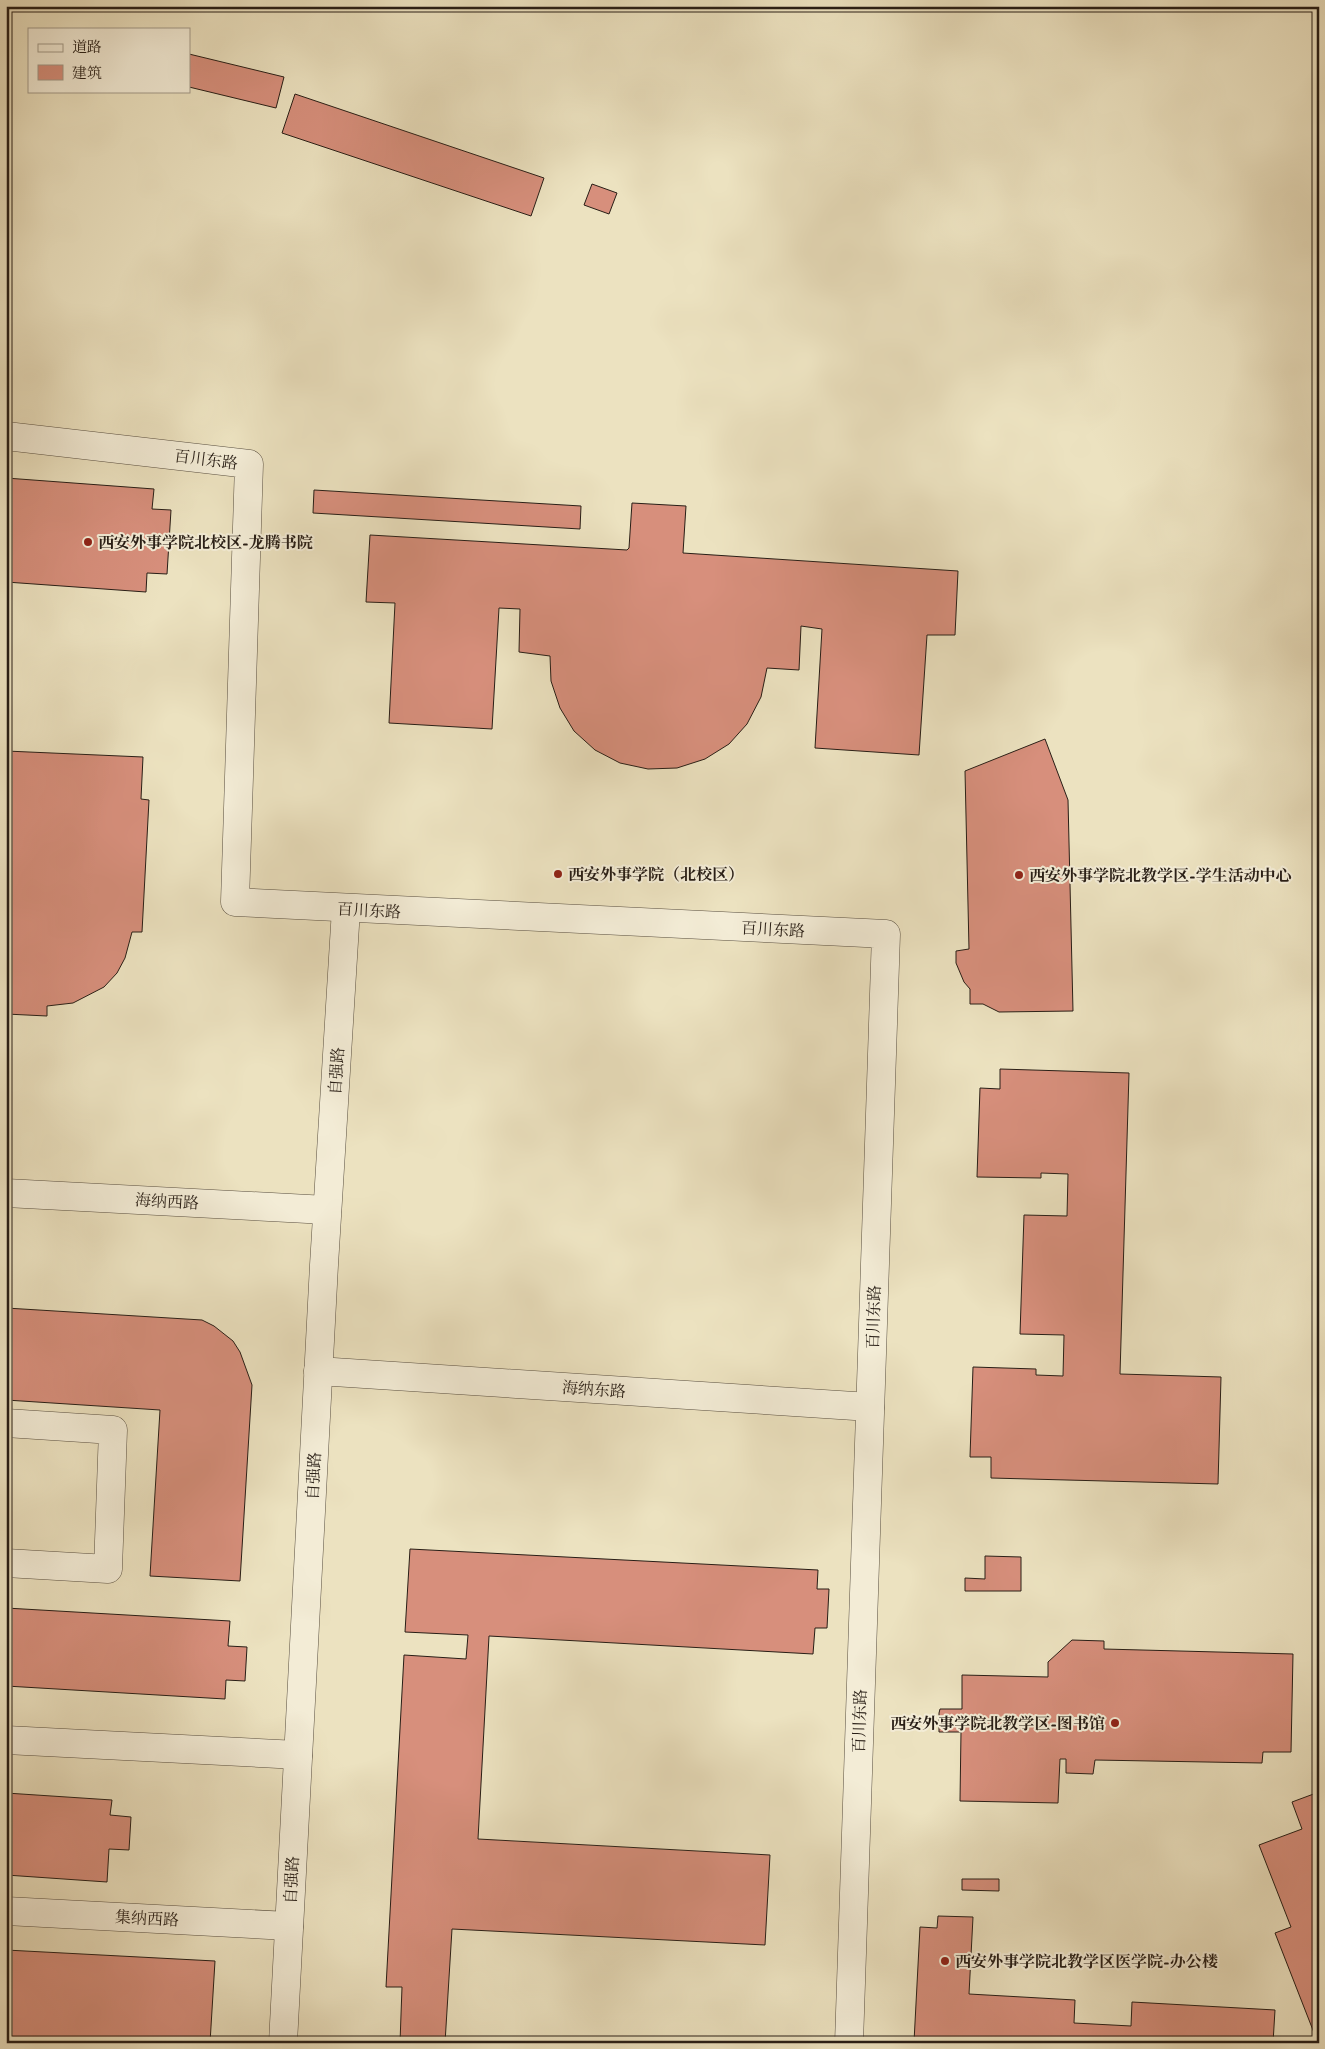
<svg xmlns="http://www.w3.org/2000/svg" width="1325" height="2049" font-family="'IM FELL Double Pica','Noto Serif SC',serif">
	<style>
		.building { fill: #d78f7c; stroke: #281e16 }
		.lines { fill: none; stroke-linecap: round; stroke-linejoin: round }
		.minor-casing { stroke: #594f40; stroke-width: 29 }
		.minor { stroke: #f3ecd6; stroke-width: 28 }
		.poi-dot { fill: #8f2418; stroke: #f3ecd6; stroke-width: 2 }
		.labels { text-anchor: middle; stroke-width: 4; stroke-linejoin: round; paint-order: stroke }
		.street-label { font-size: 16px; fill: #281e16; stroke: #f3ecd6 }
		.poi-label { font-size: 16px; font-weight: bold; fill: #281e16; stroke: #f3ecd6; text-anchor: start }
	</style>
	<rect width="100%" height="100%" fill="#ece2c0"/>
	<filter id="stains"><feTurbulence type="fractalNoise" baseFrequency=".004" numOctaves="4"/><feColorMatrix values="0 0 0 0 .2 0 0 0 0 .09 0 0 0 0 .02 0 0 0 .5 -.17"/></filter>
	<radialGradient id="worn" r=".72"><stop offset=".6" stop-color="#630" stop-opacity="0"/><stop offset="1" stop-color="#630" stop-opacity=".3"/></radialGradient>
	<g class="building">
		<path d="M189,54L284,77L276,108L189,87Z"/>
		<path d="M295,94L544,178L531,216L282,133Z"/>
		<path d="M592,184L617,193L609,214L584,205Z"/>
		<path d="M6,478L154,489L152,509L171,510L167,574L147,573L146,592L6,582Z"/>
		<path d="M314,490L581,506L580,529L313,513Z"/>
		<path d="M632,503L686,506L683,553L958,571L955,635H927L919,755L815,748L822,629L801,626L799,670L767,668L761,697L747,724L729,744L705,759L677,768L648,769L620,763L595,750L574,731L560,708L551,681L550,656L519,652L520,609L499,608L492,729L389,723L395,603L366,602L370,535L627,550L629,548Z"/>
		<path d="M1045,739L1068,800L1073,1011L999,1012L983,1004H970V989L964,982L956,963V951L969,949L965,771Z"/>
		<path d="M6,751L143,757L141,799L149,800L142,932H132L125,958L117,973L104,987L73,1003L47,1006V1016L6,1014Z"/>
		<path d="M1000,1069L1129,1073L1120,1374L1221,1377L1218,1484L991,1478V1457H970L973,1367L1036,1369V1375L1063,1376L1064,1335L1020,1334L1024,1215L1067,1216L1068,1174L1041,1173V1178L977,1177L980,1088L1000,1089Z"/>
		<path d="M6,1308L202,1320L214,1326L233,1341L240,1352L252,1385L240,1581L150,1576L160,1410L6,1400Z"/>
		<path d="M410,1549L818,1570L817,1589H829L827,1628H815L813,1654L489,1636L478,1839L770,1855L765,1945L452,1929L445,2043H400L402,1987H386L404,1655L466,1659L468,1635L405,1632Z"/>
		<path d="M985,1556L1021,1557V1591H965V1578L985,1579Z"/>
		<path d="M6,1608L230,1621L228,1646L247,1647L245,1681L226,1680L225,1699L6,1686Z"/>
		<path d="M1072,1640L1104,1641V1649L1293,1654L1291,1752H1263L1262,1763L1095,1760L1093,1774L1066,1773V1759H1060L1058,1803L960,1801L961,1732H939V1713L940,1709H962V1675L1048,1677V1662Z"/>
		<path d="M1319,1792V2043H1318L1275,1933L1291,1927L1259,1845L1302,1829L1292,1802Z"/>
		<path d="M6,1793L112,1800L110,1815L131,1817L129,1850L109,1849L107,1882L6,1875Z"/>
		<path d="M962,1879H999V1891L962,1890Z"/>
		<path d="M938,1916L973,1917L969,1994L1075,2000L1074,2023L1131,2026L1132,2002L1275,2010L1273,2043L914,2042L920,1927L937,1928Z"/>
		<path d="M6,1950L215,1961L210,2043H6Z"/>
	</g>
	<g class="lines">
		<defs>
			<g id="minor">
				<path d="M6,436L249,464L235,902L886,934L849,2043"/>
				<path d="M6,1193L327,1210"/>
				<path d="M318,1371L870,1407"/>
				<path d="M6,1423L113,1430L108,1569L6,1563"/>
				<path d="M6,1740L298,1755"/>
				<path d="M6,1911L289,1926"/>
				<path d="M283,2043L324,1265L346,909"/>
			</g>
		</defs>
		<use href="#minor" class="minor-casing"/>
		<use href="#minor" class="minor"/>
	</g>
	<g class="poi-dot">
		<circle cx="88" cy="542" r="5"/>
		<circle cx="558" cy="874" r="5"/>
		<circle cx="1019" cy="875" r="5"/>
		<circle cx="1115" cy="1723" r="5"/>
		<circle cx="945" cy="1961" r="5"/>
	</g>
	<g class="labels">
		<g class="street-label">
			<text transform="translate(206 459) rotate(7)" y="6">百川东路</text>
			<text transform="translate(369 910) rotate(3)" y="6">百川东路</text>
			<text transform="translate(773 929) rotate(3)" y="6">百川东路</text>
			<text transform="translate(336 1071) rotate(-86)" y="6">自强路</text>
			<text transform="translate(167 1201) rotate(3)" y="6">海纳西路</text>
			<text transform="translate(873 1317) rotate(-88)" y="6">百川东路</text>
			<text transform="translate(594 1389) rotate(4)" y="6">海纳东路</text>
			<text transform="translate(313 1476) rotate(-87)" y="6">自强路</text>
			<text transform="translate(859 1721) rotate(-88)" y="6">百川东路</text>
			<text transform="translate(291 1880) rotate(-87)" y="6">自强路</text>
			<text transform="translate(147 1918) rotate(3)" y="6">集纳西路</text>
		</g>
		<g class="poi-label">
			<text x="98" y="548">西安外事学院北校区-龙腾书院</text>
			<text x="568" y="880">西安外事学院（北校区）</text>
			<text x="1029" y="881">西安外事学院北教学区-学生活动中心</text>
			<text x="1105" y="1729" text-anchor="end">西安外事学院北教学区-图书馆</text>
			<text x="955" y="1967">西安外事学院北教学区医学院-办公楼</text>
		</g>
	</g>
	<rect width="1325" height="2049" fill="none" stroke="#ece2c0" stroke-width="25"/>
	<rect x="8" y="8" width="1310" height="2034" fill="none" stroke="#281e16" stroke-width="2.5"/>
	<rect x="12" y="12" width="1300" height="2024" fill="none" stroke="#281e16"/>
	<rect x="28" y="28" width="162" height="65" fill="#f3ecd6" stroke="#a29a89"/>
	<rect x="38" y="44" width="25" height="8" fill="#f3ecd6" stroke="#a29a89"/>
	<text x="72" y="52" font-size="15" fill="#281e16">道路</text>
	<rect x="38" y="65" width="25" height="15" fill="#d78f7c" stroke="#a29a89"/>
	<text x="72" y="78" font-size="15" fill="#281e16">建筑</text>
	<rect width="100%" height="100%" filter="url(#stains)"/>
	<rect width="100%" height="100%" fill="url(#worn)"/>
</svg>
